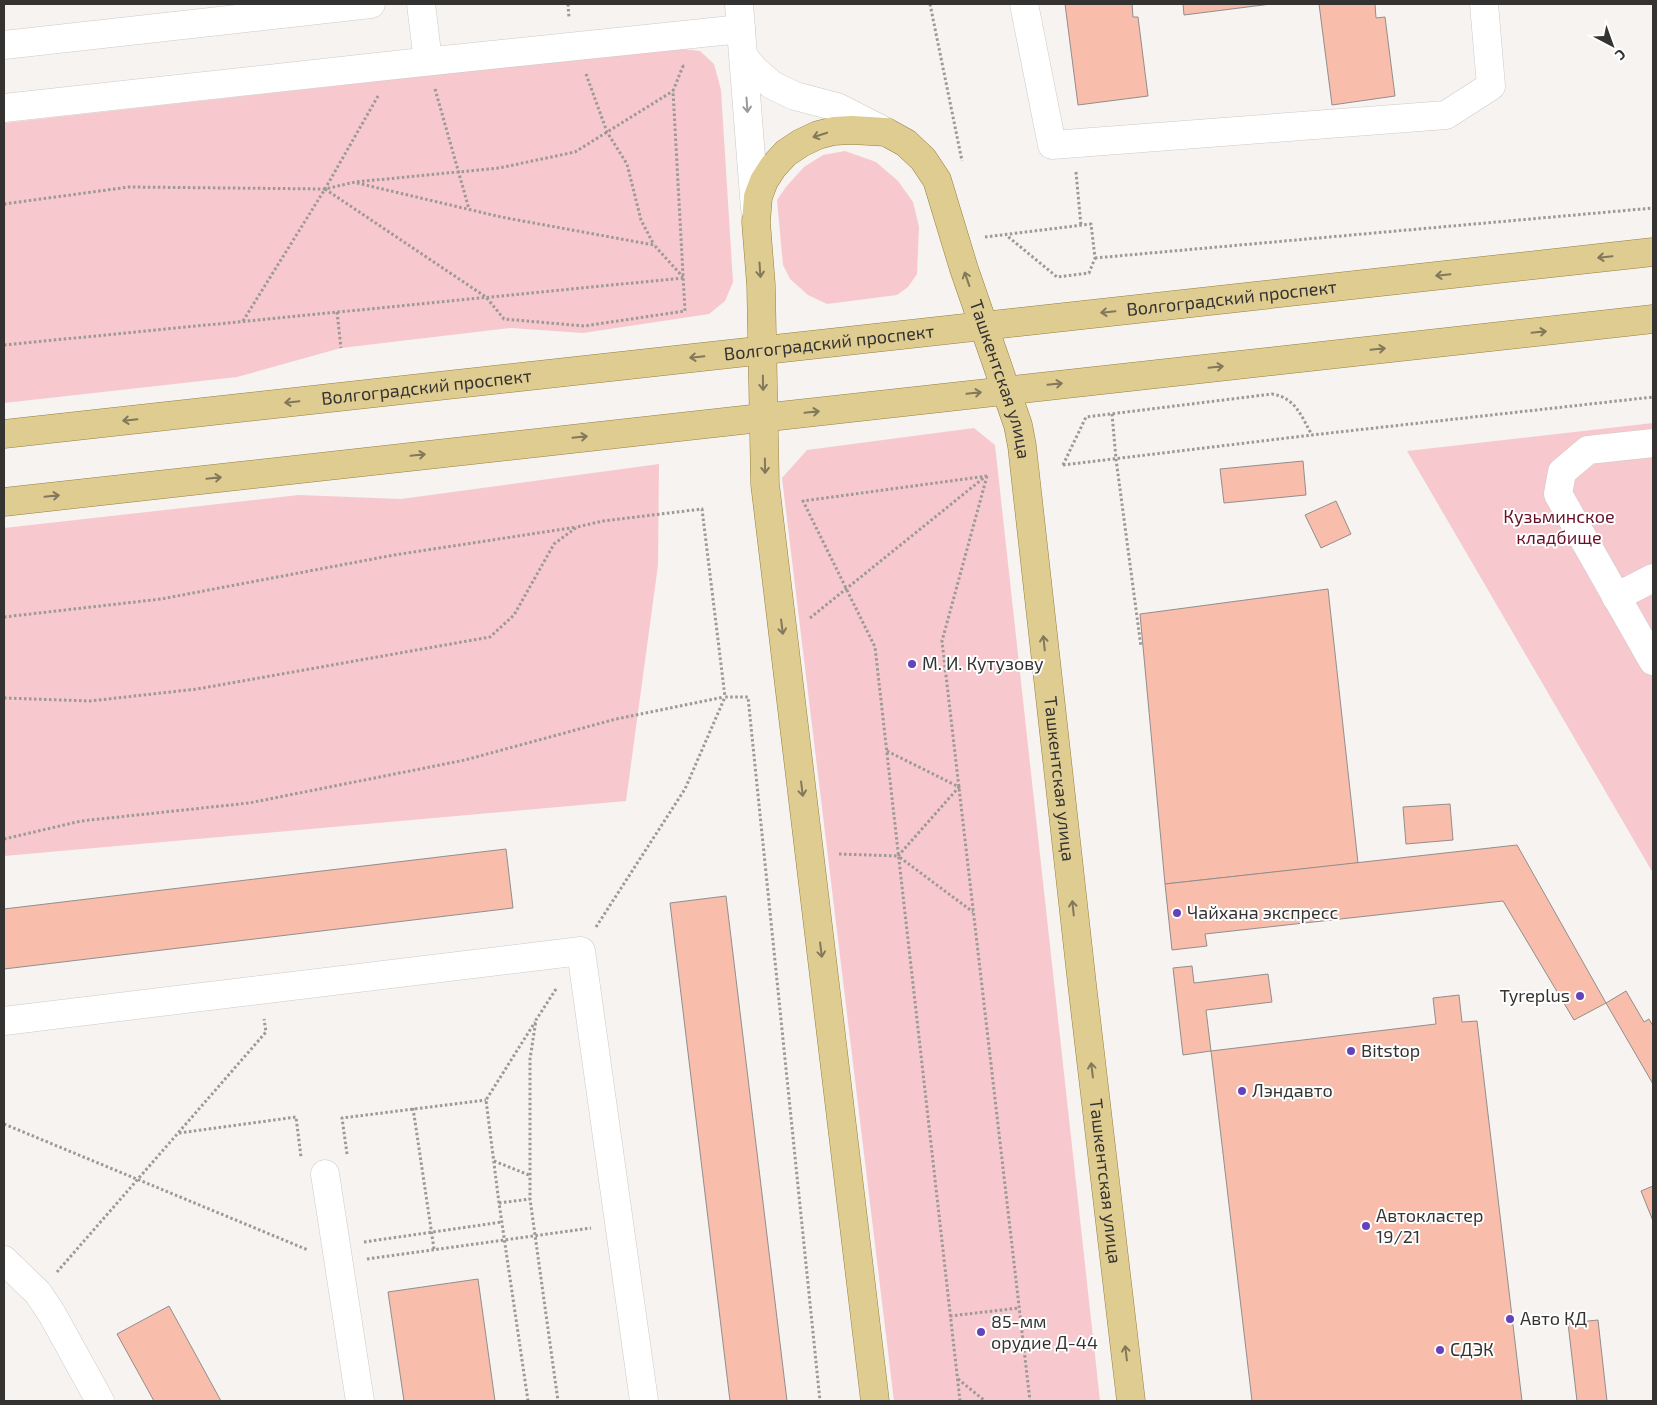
<svg xmlns="http://www.w3.org/2000/svg" width="1657" height="1405" font-family="'Exo 2',sans-serif">
	<style>
		.green { fill: #f7c9ce }
		.building { fill: #f8bdab; stroke: #928e8d }
		.lines { fill: none; stroke-linecap: round; stroke-linejoin: round }
		.minor-casing { stroke: #cdcac7; stroke-width: 29 }
		.major-casing { stroke: #96803f; stroke-width: 29 }
		.path { stroke: #9c9997; stroke-width: 3; stroke-dasharray: 2.5 2.5; stroke-linecap: butt }
		.minor { stroke: #fff; stroke-width: 28 }
		.major { stroke: #dfcc90; stroke-width: 28 }
		.oneway { stroke: #9a9998 }
		.oneway2 { stroke: #82785c }
		.poi-dot { fill: #6442ba; stroke: #fff; stroke-width: 2 }
		.labels { text-anchor: middle; stroke-width: 4; stroke-linejoin: round; paint-order: stroke }
		.street-label { font-size: 18px; fill: #353332; stroke: #fff }
		.park-label { font-size: 18px; fill: #681028; stroke: #fff }
		.poi-label { font-size: 18px; fill: #353332; stroke: #fff; text-anchor: start }
	</style>
	<rect width="100%" height="100%" fill="#f6f3f0"/>
	<g class="green">
		<path d="M675,48L700,51L714,64L721,90L733,282L725,301L709,314L583,333L511,328L341,348L237,377L4,403V123Z"/>
		<path d="M845,151L876,162L898,181L913,202L919,227L917,274L908,287L897,295L827,304L808,295L790,279L783,265L777,200L786,187L804,167L823,155Z"/>
		<path d="M1653,423V873L1407,451Z"/>
		<path d="M974,428L995,445L1100,1401H894L782,478L807,450Z"/>
		<path d="M659,464L658,565L626,801L4,856V528L299,495L401,499Z"/>
	</g>
	<g class="building">
		<path d="M1065,4H1132L1133,17H1138L1148,96L1078,105Z"/>
		<path d="M1183,4H1271L1184,15Z"/>
		<path d="M1319,4H1375L1376,18L1385,17L1395,96L1332,105Z"/>
		<path d="M1303,461L1306,495L1224,503L1220,469Z"/>
		<path d="M1336,501L1351,534L1321,548L1305,515Z"/>
		<path d="M1328,589L1358,863L1165,884L1140,614Z"/>
		<path d="M1450,804L1453,840L1406,844L1403,807Z"/>
		<path d="M1517,845L1606,1003L1574,1020L1503,901L1205,934L1207,946L1172,950L1165,884Z"/>
		<path d="M506,849L513,908L4,969V909Z"/>
		<path d="M726,896L787,1401H730L670,903Z"/>
		<path d="M1192,966L1194,983L1268,974L1272,1002L1206,1010L1211,1051L1183,1055L1173,968Z"/>
		<path d="M1626,991L1644,1022L1649,1019L1653,1026V1084L1606,1003Z"/>
		<path d="M1459,995L1462,1022L1477,1021L1522,1401H1252L1211,1051L1436,1024L1433,998Z"/>
		<path d="M1653,1186V1221L1641,1191Z"/>
		<path d="M478,1279L495,1401H404L388,1292Z"/>
		<path d="M169,1306L221,1401H154L117,1334Z"/>
		<path d="M1598,1320L1607,1401H1577L1568,1323Z"/>
	</g>
	<g class="lines">
		<defs>
			<g id="minor">
				<path d="M421,4L428,61"/>
				<path d="M739,4L755,209"/>
				<path d="M1024,4L1052,145L1446,115L1491,86L1484,4"/>
				<path d="M4,45L371,4"/>
				<path d="M744,57L755,70L772,85L795,96L837,107L886,132"/>
				<path d="M4,108L395,65L741,29"/>
				<path d="M1653,443L1588,450L1562,472L1558,494L1653,661"/>
				<path d="M1616,597L1653,578"/>
				<path d="M4,1021L581,951L644,1401"/>
				<path d="M325,1174L360,1401"/>
				<path d="M4,1260L38,1293L52,1314L100,1401"/>
			</g>
			<g id="major">
				<path id="s1" d="M4,434L1653,252"/>
				<path d="M4,502L1653,319"/>
				<path id="s2" d="M875,1401L765,484L761,285L756,222L758,197L764,181L773,167L786,153L801,143L818,135L834,131L852,130L886,132L906,143L923,159L937,180L964,269L1018,425L1022,446L1082,984L1131,1401"/>
			</g>
		</defs>
		<use href="#minor" class="minor-casing"/>
		<use href="#major" class="major-casing"/>
		<g class="path">
			<path d="M568,4L569,18"/>
			<path d="M930,4L962,161"/>
			<path d="M586,74L607,132L627,164L641,220L654,245"/>
			<path d="M435,89L469,209"/>
			<path d="M1076,172L1081,226"/>
			<path d="M357,183L501,217L654,245L683,277"/>
			<path d="M325,189L486,297L504,319L584,326L685,311L673,91L683,66H681"/>
			<path d="M4,204L129,187L325,189L355,182L499,168L575,152L673,91"/>
			<path d="M985,237L1091,224L1095,258L1089,273L1057,277L1006,235"/>
			<path d="M1095,258L1653,208"/>
			<path d="M337,312L341,348"/>
			<path d="M243,321L325,189L378,96"/>
			<path d="M4,345L683,278"/>
			<path d="M1112,414L1116,459L1141,647"/>
			<path d="M1063,465L1312,435L1653,397"/>
			<path d="M1063,465L1086,417L1272,394C1296,398 1301,416 1312,435"/>
			<path d="M987,476L942,641L1030,1401"/>
			<path d="M4,617L161,599L394,555L577,527"/>
			<path d="M810,618L986,476"/>
			<path d="M4,698L90,701L197,689L490,637L514,615L554,544L577,527L603,521L702,509L725,697H748L820,1401"/>
			<path d="M887,751L959,787L898,856L973,912"/>
			<path d="M4,839L81,821L249,803L465,760L616,719L724,697"/>
			<path d="M839,854L898,856"/>
			<path d="M596,927L685,789L725,697"/>
			<path d="M556,989L536,1020L530,1059V1199L558,1401"/>
			<path d="M413,1108L434,1249"/>
			<path d="M4,1124L308,1250"/>
			<path d="M179,1133L296,1117L301,1157"/>
			<path d="M347,1154L342,1118L486,1100"/>
			<path d="M494,1161L529,1175"/>
			<path d="M499,1203L530,1199"/>
			<path d="M364,1242L502,1222"/>
			<path d="M367,1259L591,1228"/>
			<path d="M57,1272L266,1032L264,1019"/>
			<path d="M950,1316L1019,1308"/>
			<path d="M958,1379L985,1401"/>
			<path d="M528,1401L499,1203L486,1100L535,1022"/>
			<path d="M960,1401L875,647L803,501L987,476"/>
		</g>
		<use href="#minor" class="minor"/>
		<use href="#major" class="major"/>
	</g>
	<defs><path id="oneway-shaft" d="M-6 0H5M1.5-3L5.5 0L1.5 3" fill="none" stroke-width="1.6" stroke-linecap="round" stroke-linejoin="round" transform="scale(1.25)"/></defs>
	<use class="oneway" href="#oneway-shaft" transform="translate(747 105) rotate(86)"/>
	<g class="oneway2">
		<use href="#oneway-shaft" transform="translate(820 135) rotate(162)"/>
		<use href="#oneway-shaft" transform="translate(1605 257) rotate(174)"/>
		<use href="#oneway-shaft" transform="translate(760 270) rotate(86)"/>
		<use href="#oneway-shaft" transform="translate(1443 275) rotate(174)"/>
		<use href="#oneway-shaft" transform="translate(967 279) rotate(-109)"/>
		<use href="#oneway-shaft" transform="translate(1108 312) rotate(174)"/>
		<use href="#oneway-shaft" transform="translate(1539 332) rotate(-6)"/>
		<use href="#oneway-shaft" transform="translate(1378 349) rotate(-6)"/>
		<use href="#oneway-shaft" transform="translate(697 357) rotate(174)"/>
		<use href="#oneway-shaft" transform="translate(1216 367) rotate(-6)"/>
		<use href="#oneway-shaft" transform="translate(763 383) rotate(89)"/>
		<use href="#oneway-shaft" transform="translate(1055 384) rotate(-6)"/>
		<use href="#oneway-shaft" transform="translate(974 393) rotate(-6)"/>
		<use href="#oneway-shaft" transform="translate(292 402) rotate(174)"/>
		<use href="#oneway-shaft" transform="translate(812 412) rotate(-6)"/>
		<use href="#oneway-shaft" transform="translate(130 420) rotate(174)"/>
		<use href="#oneway-shaft" transform="translate(580 437) rotate(-6)"/>
		<use href="#oneway-shaft" transform="translate(418 455) rotate(-6)"/>
		<use href="#oneway-shaft" transform="translate(765 466) rotate(89)"/>
		<use href="#oneway-shaft" transform="translate(214 478) rotate(-6)"/>
		<use href="#oneway-shaft" transform="translate(52 496) rotate(-6)"/>
		<use href="#oneway-shaft" transform="translate(782 627) rotate(83)"/>
		<use href="#oneway-shaft" transform="translate(1044 643) rotate(-96)"/>
		<use href="#oneway-shaft" transform="translate(802 789) rotate(83)"/>
		<use href="#oneway-shaft" transform="translate(1073 908) rotate(-96)"/>
		<use href="#oneway-shaft" transform="translate(821 950) rotate(83)"/>
		<use href="#oneway-shaft" transform="translate(1092 1070) rotate(-97)"/>
		<use href="#oneway-shaft" transform="translate(1126 1353) rotate(-97)"/>
	</g>
	<g class="poi-dot">
		<circle cx="912" cy="664" r="5"/>
		<circle cx="1177" cy="913" r="5"/>
		<circle cx="1580" cy="996" r="5"/>
		<circle cx="1351" cy="1051" r="5"/>
		<circle cx="1242" cy="1091" r="5"/>
		<circle cx="1366" cy="1226" r="5"/>
		<circle cx="1510" cy="1319" r="5"/>
		<circle cx="981" cy="1332" r="5"/>
		<circle cx="1440" cy="1350" r="5"/>
	</g>
	<g class="labels">
		<g class="street-label">
			<text dy="6" stroke="none"><textPath href="#s1" startOffset="1235">Волгоградский проспект</textPath></text>
			<text dy="6" stroke="none"><textPath href="#s1" startOffset="830">Волгоградский проспект</textPath></text>
			<text dy="6" stroke="none"><textPath href="#s2" startOffset="1650">Ташкентская улица</textPath></text>
			<text dy="6" stroke="none"><textPath href="#s1" startOffset="425">Волгоградский проспект</textPath></text>
			<text dy="6" stroke="none"><textPath href="#s2" startOffset="2055">Ташкентская улица</textPath></text>
			<text dy="6" stroke="none"><textPath href="#s2" startOffset="2460">Ташкентская улица</textPath></text>
		</g>
		<g class="park-label">
			<text x="1559" y="523">Кузьминское<tspan x="1559" dy="21">кладбище</tspan></text>
		</g>
		<g class="poi-label">
			<text x="922" y="670">М. И. Кутузову</text>
			<text x="1187" y="919">Чайхана экспресс</text>
			<text x="1570" y="1002" text-anchor="end">Tyreplus</text>
			<text x="1361" y="1057">Bitstop</text>
			<text x="1252" y="1097">Лэндавто</text>
			<text x="1376" y="1222">Автокластер<tspan x="1376" dy="21">19/21</tspan></text>
			<text x="1520" y="1325">Авто КД</text>
			<text x="991" y="1328">85-мм<tspan x="991" dy="21">орудие Д-44</tspan></text>
			<text x="1450" y="1356">СДЭК</text>
		</g>
	</g>
	<rect width="1657" height="1405" fill="none" stroke="#353332" stroke-width="10"/>
	<g transform="translate(1612 45) rotate(139)" stroke="#ffffff" stroke-width="4" paint-order="stroke">
	<path d="M0-4L9 19L0 12L-9 19Z" fill="#353332"/>
	<text y="-8" font-size="14" font-weight="bold" text-anchor="middle" fill="#353332">С</text>
	</g>
</svg>
